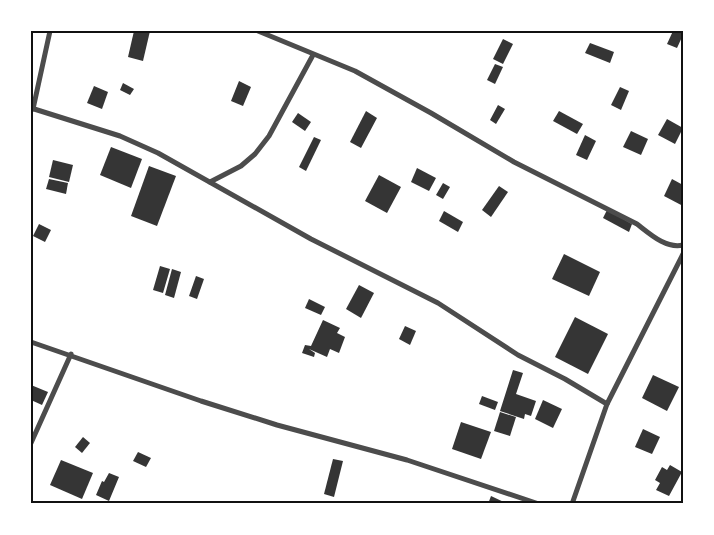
<svg xmlns="http://www.w3.org/2000/svg" width="714" height="535" font-family="'Archivo Narrow',sans-serif">
	<style>
		.building { fill: #353535 }
		.lines { fill: none; stroke-linecap: round; stroke-linejoin: round }
		.minor { stroke: #4c4c4c; stroke-width: 5 }
		.neatline { fill: none; stroke: #111; stroke-width: 2 }
	</style>
	<rect width="100%" height="100%" fill="#fff"/>
	<g class="building">
		<path d="M134,31H150L143,61L128,57Z"/>
		<path d="M673,31H683V35L677,48L667,44Z"/>
		<path d="M503,39L513,44L503,64L493,59Z"/>
		<path d="M590,43L614,52L610,63L585,53Z"/>
		<path d="M495,64L503,67L495,84L487,80Z"/>
		<path d="M239,81L251,87L243,106L231,101Z"/>
		<path d="M123,83L134,89L130,95L120,90Z"/>
		<path d="M94,86L108,92L102,109L87,103Z"/>
		<path d="M620,87L629,91L621,110L611,105Z"/>
		<path d="M498,105L505,109L496,124L490,120Z"/>
		<path d="M366,111L377,118L361,148L350,142Z"/>
		<path d="M559,111L583,124L577,134L553,121Z"/>
		<path d="M298,113L311,122L305,131L292,122Z"/>
		<path d="M667,119L683,128L675,144L658,135Z"/>
		<path d="M631,131L648,139L641,155L623,147Z"/>
		<path d="M585,135L596,141L587,160L576,155Z"/>
		<path d="M314,137L321,140L306,171L299,167Z"/>
		<path d="M111,147L142,159L131,188L100,175Z"/>
		<path d="M53,160L73,165L69,182L49,177Z"/>
		<path d="M149,166L176,176L157,226L131,216Z"/>
		<path d="M417,168L436,178L429,191L411,182Z"/>
		<path d="M379,175L401,187L387,213L365,201Z"/>
		<path d="M49,179L68,183L66,194L46,189Z"/>
		<path d="M672,179L683,185V206L664,196Z"/>
		<path d="M443,183L450,187L443,199L436,195Z"/>
		<path d="M499,186L508,192L491,217L482,210Z"/>
		<path d="M607,210L632,224L629,232L603,218Z"/>
		<path d="M444,211L463,222L458,232L439,221Z"/>
		<path d="M39,224L51,230L45,242L33,236Z"/>
		<path d="M564,254L600,272L589,296L552,279Z"/>
		<path d="M160,266L170,269L163,293L153,290Z"/>
		<path d="M172,269L181,272L174,298L165,295Z"/>
		<path d="M196,276L204,279L197,299L189,296Z"/>
		<path d="M359,285L374,293L361,318L346,309Z"/>
		<path d="M309,299L325,307L321,315L305,308Z"/>
		<path d="M575,317L608,334L588,374L555,357Z"/>
		<path d="M323,320L340,328L337,333L345,337L339,353L330,349L327,357L309,349L315,353L314,357L302,353L305,345L311,346Z"/>
		<path d="M405,326L416,331L410,345L399,339Z"/>
		<path d="M513,370L523,373L516,394L536,401L531,416L525,414L524,419L500,411Z"/>
		<path d="M653,375L679,387L667,411L642,398Z"/>
		<path d="M31,385L48,392L42,405L31,400Z"/>
		<path d="M482,396L498,402L495,410L479,404Z"/>
		<path d="M543,400L562,409L553,428L535,419Z"/>
		<path d="M500,412L516,417L510,436L494,431Z"/>
		<path d="M461,422L491,432L481,459L452,449Z"/>
		<path d="M643,429L660,437L652,454L635,447Z"/>
		<path d="M83,437L90,443L82,453L75,447Z"/>
		<path d="M138,452L151,458L146,467L133,461Z"/>
		<path d="M333,459L343,461L334,497L324,494Z"/>
		<path d="M61,460L93,473L82,499L50,485Z"/>
		<path d="M670,465L682,472L669,496L656,490L660,483L655,480L662,467L667,470Z"/>
		<path d="M109,473L119,477L109,501L96,495L102,481L104,482Z"/>
		<path d="M491,496L508,504H488Z"/>
	</g>
	<g class="lines">
		<g class="minor">
			<path d="M258,31L355,71L431,113L514,162L637,224C650,234 666,249 683,245"/>
			<path d="M31,108L120,136L158,153L311,239L438,303L518,355L565,379L607,404"/>
			<path d="M33,109L50,31"/>
			<path d="M210,182L241,166L255,154L269,136L313,55"/>
			<path d="M31,342L201,401L277,425L407,460L539,504"/>
			<path d="M31,443L71,354"/>
			<path d="M572,504L607,404L683,254"/>
		</g>
	</g>
	<rect width="714" height="535" fill="none" stroke="#ffffff" stroke-width="65"/>
	<rect x="32" y="32" width="650" height="470" class="neatline"/>
</svg>
